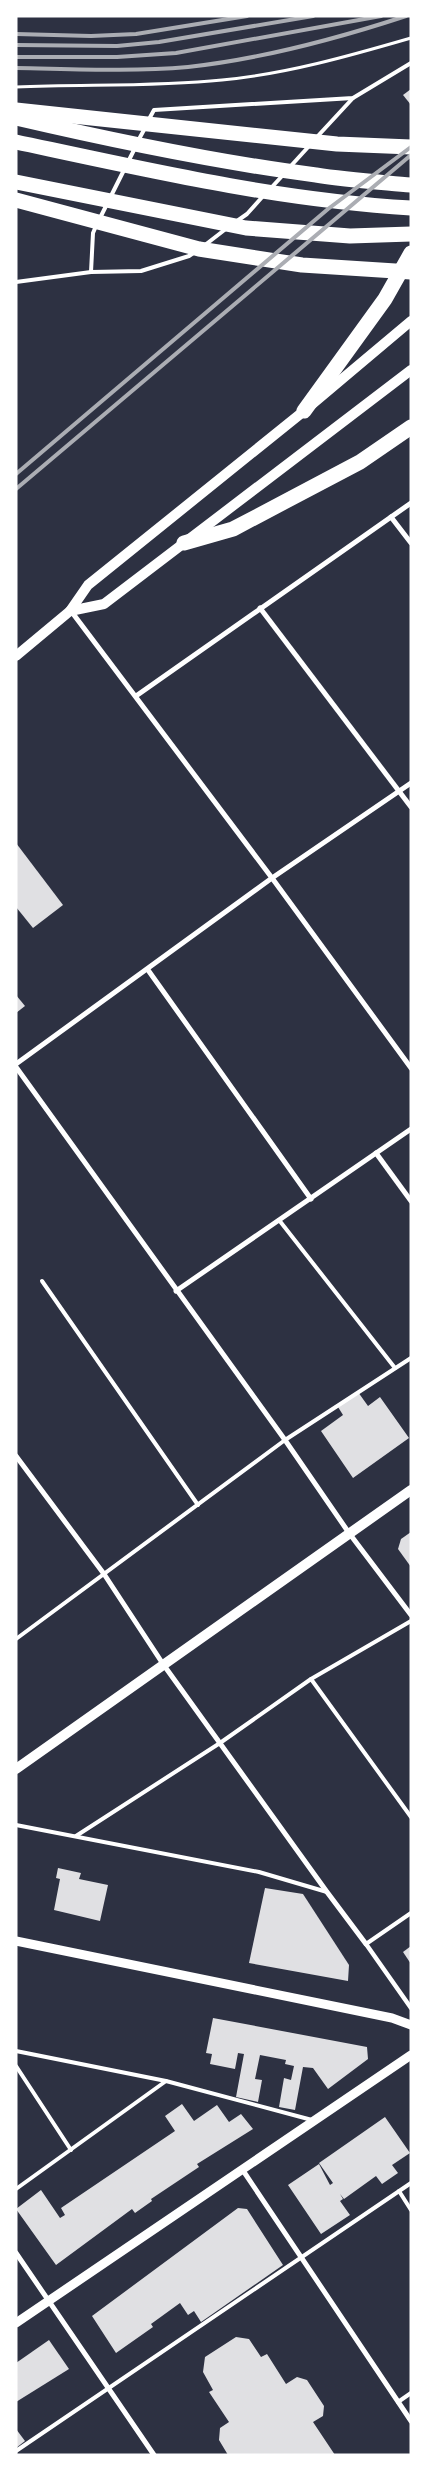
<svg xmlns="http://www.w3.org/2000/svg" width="427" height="2471" font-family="Poppins,sans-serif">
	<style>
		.building { fill: #e0e0e3 }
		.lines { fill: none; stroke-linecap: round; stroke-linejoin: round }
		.path { stroke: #fff; stroke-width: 3 }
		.service { stroke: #fff; stroke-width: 4 }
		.pedestrian { stroke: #fff; stroke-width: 4.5 }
		.minor { stroke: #fff; stroke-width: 5 }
		.tertiary { stroke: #fff; stroke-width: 9 }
		.secondary { stroke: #fff; stroke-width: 10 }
		.motorway { stroke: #fff; stroke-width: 15 }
		.rail { stroke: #abadb3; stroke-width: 4 }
	</style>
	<rect width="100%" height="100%" fill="#2d3142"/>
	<g class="building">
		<path d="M411,89V105L403,95Z"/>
		<path d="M16,843L63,905L33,928L16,907Z"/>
		<path d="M16,995L25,1006L16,1013Z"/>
		<path d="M358,1392L368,1406L380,1397L409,1438L353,1478L321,1431L343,1415L338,1407Z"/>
		<path d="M411,1532V1567L398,1549L401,1539Z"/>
		<path d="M58,1868L81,1873L79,1879L108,1885L100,1921L54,1910L60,1879L56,1878Z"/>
		<path d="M265,1888L303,1894L349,1965L348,1981L249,1963Z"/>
		<path d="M411,1946V1964L403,1952Z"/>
		<path d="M213,2018L367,2047L368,2059L328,2089L313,2068L303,2067L295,2110L279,2107L284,2078L291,2080L294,2066L285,2064L286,2060L260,2055L255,2079L262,2080L258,2102L236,2097L244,2054L238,2053L235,2069L210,2064L212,2054L206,2053Z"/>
		<path d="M182,2104L194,2121L217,2105L229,2122L241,2114L253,2129L197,2164L199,2167L151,2199L152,2201L135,2213L132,2209L56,2265L16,2209L41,2190L60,2218L65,2215L61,2208L175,2131L165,2116Z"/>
		<path d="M385,2117L410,2153L392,2165L398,2173L382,2184L376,2176L344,2199L340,2194L343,2199L340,2201L350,2215L321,2234L288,2185L319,2164L330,2185L333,2183L319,2163Z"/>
		<path d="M238,2208L247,2209L283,2265L201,2322L194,2311L188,2315L180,2303L151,2324L153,2327L116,2353L92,2316Z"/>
		<path d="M236,2337L249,2339L261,2357L267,2354L286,2384L297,2377L307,2380L324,2406L323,2416L313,2422L335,2455H228L219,2440L220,2428L229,2422L209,2392L213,2390L203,2372L205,2357Z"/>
		<path d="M49,2340L69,2369L16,2402V2363Z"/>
		<path d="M16,2429L25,2441L16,2448Z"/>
	</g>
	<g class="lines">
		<path class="path" d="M16,87C85,84 153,87 222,80C286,74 349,56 411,38"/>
		<g class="service">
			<path d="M148,121L154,110L353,98L411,63"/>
			<path d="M316,138L353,98"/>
			<path d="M138,141L145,128"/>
			<path d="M128,162L135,148"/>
			<path d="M289,168L310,145"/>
			<path d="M271,188L283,175"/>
			<path d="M110,198L125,168"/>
			<path d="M100,218L107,204"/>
			<path d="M237,221L247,214L264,195"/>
			<path d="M205,245L227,228"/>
			<path d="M91,272L93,233L96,226"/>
			<path d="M16,282L91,272L141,271L189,256L195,252"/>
			<path d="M279,1220L395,1368"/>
			<path d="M42,1281L198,1505"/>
			<path d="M16,1639L285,1440L411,1358"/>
			<path d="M311,1679L411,1817"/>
			<path d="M16,1825L259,1872L327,1892"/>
			<path d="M76,1836L220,1743L311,1679L411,1621"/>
			<path d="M366,1944L411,1913"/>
			<path d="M16,2051L166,2081L312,2120"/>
			<path d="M16,2066L71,2150"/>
			<path d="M16,2189L166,2081"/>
			<path d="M399,2191L411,2210"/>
			<path d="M398,2402L411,2393"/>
			<path d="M16,2451L411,2183"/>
		</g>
		<path class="pedestrian" d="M366,1944L411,2008"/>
		<g class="minor">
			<path d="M391,517L411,543"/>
			<path d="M260,608L411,807"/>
			<path d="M71,611L272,878L411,1068"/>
			<path d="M136,696L411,503"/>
			<path d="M148,970L311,1199"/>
			<path d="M16,1064L272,878L411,783"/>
			<path d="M16,1067L285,1440L349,1533L411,1615"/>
			<path d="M376,1153L411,1201"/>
			<path d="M176,1291L411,1129"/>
			<path d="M16,1456L104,1574L163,1664L327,1892L366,1944"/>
			<path d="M242,2169L411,2421"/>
			<path d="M16,2253L154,2455"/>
		</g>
		<g class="tertiary">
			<path d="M16,1941L392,2018L411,2025"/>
			<path d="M16,2323L411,2055"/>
		</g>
		<g class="secondary">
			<path d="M70,611L104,604L411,370"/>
			<path d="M16,656L70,611L88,585L304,411L411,321"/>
			<path d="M16,1769L411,1490"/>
		</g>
		<g class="motorway">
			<path d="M16,110L337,144L411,147"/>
			<path d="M16,118C115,141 215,162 316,175C347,180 379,182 411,185"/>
			<path d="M16,142C147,170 277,200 411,208"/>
			<path d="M16,182L246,228L350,236L411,234"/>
			<path d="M16,200L199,249L302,265L411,272"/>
			<path d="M304,411L385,299L411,253"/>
			<path d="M184,543L233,529L360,462L411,427"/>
		</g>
		<g class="rail">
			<path d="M16,34L91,36L136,34L247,16"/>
			<path d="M16,45L117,46L159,42L313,16"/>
			<path d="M16,57H117L176,53L381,16"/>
			<path d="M16,68C73,69 131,72 188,67C262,59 336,39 406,16"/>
			<path d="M16,474L328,209L411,147"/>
			<path d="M16,489L411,155"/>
		</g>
	</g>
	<rect width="427" height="2471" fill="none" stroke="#ffffff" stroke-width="35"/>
</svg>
